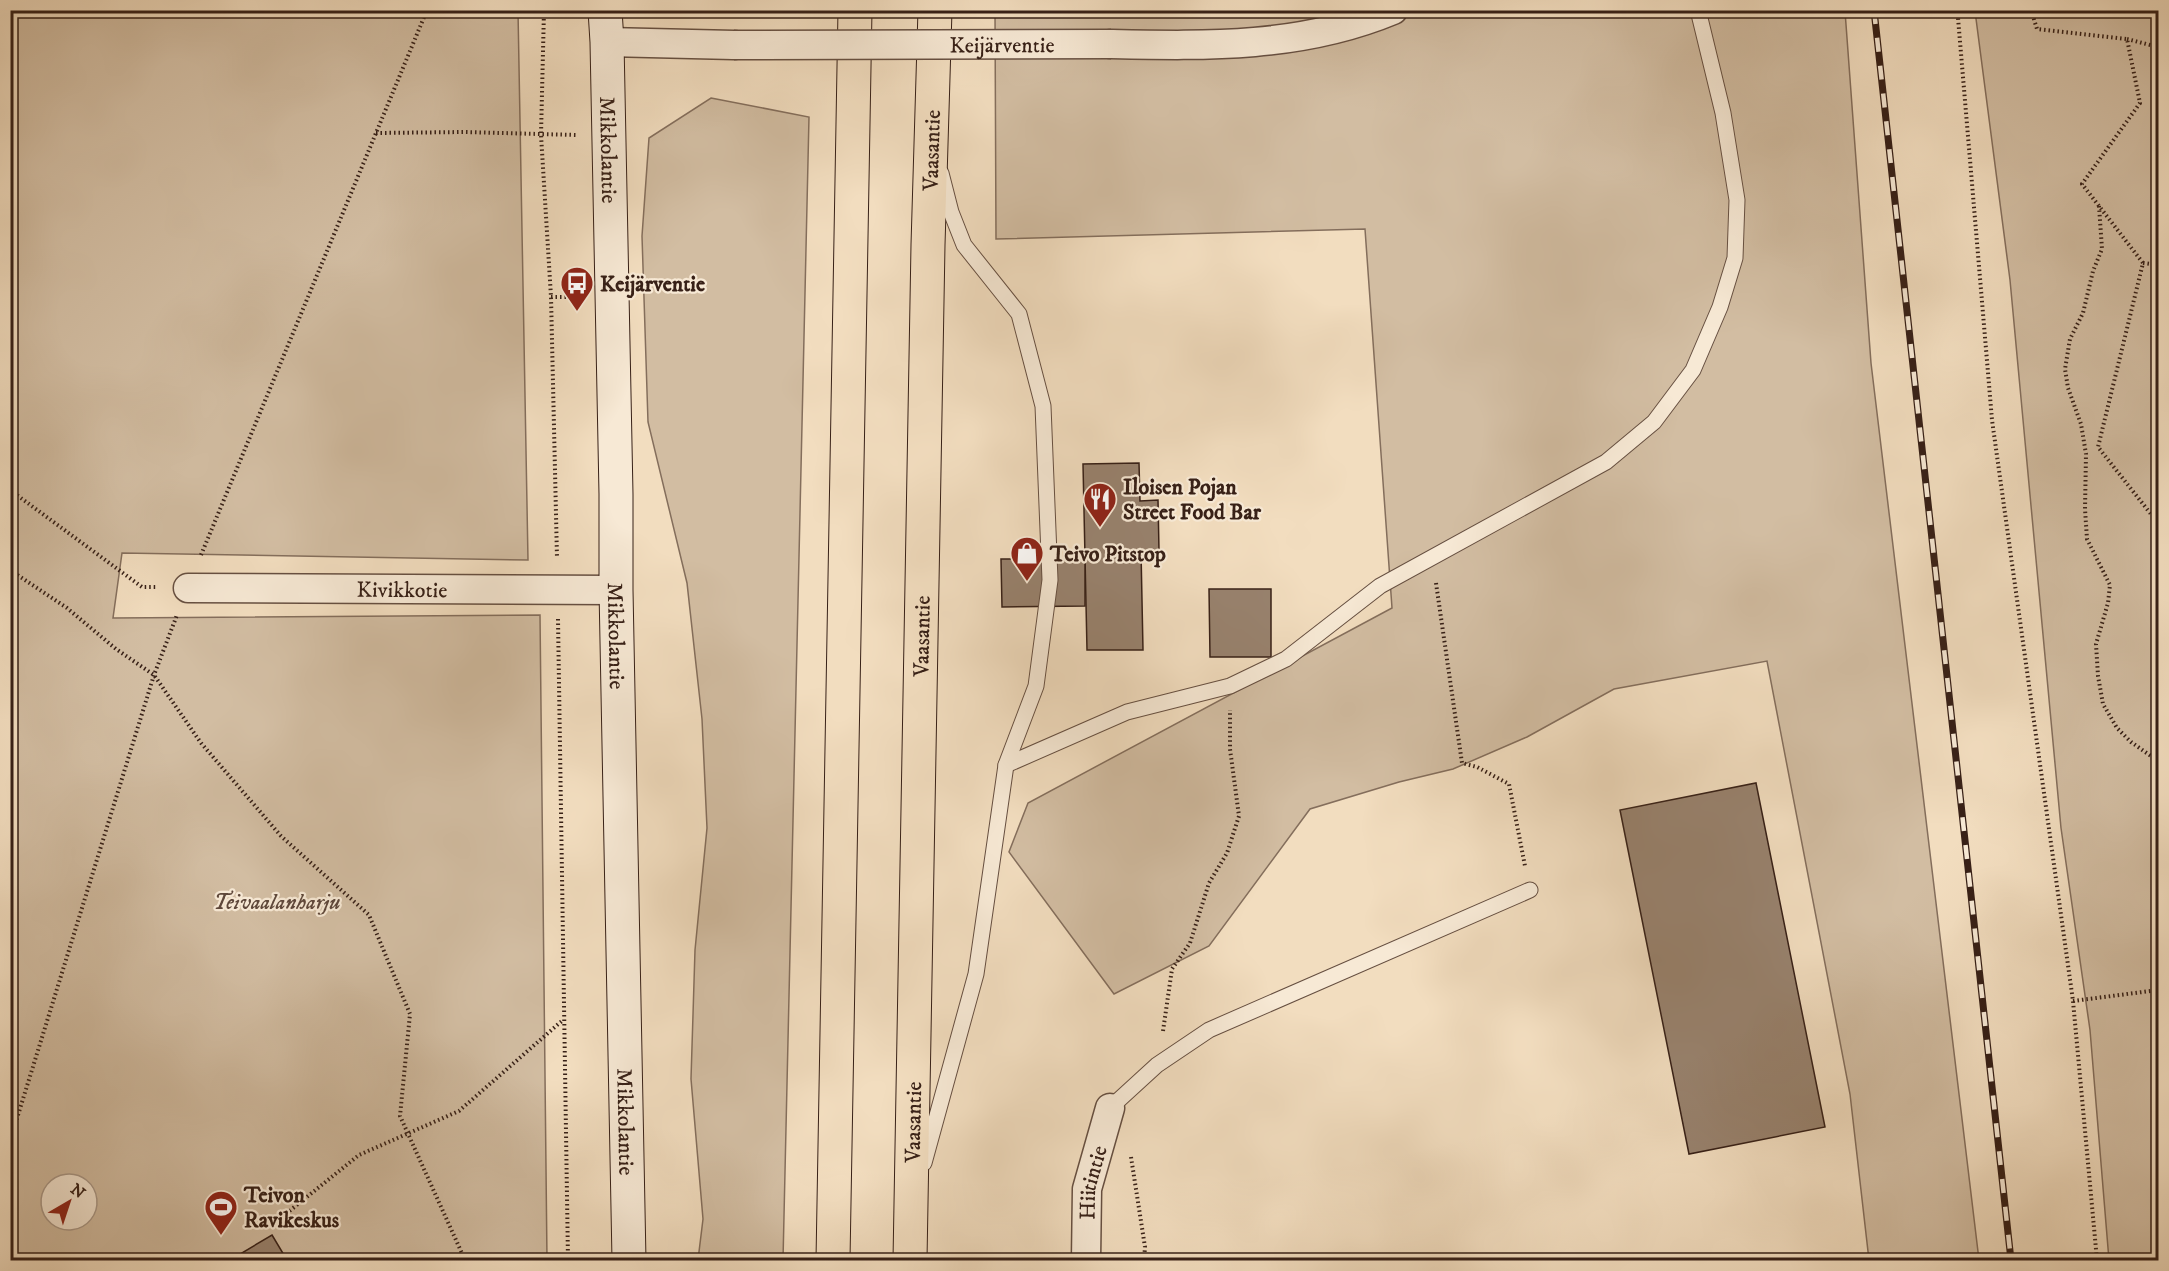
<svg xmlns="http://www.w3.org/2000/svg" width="2169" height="1271" font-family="'IM FELL DW Pica',serif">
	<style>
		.green { fill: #d2bda2; stroke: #846e5c; stroke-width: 1.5; fill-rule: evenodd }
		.building { fill: #98826e; stroke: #372017; stroke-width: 1.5 }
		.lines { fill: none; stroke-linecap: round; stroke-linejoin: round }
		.lane-casing { stroke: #664f41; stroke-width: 17 }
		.street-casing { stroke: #664f41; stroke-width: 31 }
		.secondary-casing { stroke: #372017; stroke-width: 35 }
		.highway-casing { stroke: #372017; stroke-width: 35 }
		.path { stroke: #372017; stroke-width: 4; stroke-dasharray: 1.5 3; stroke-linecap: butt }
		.lane { stroke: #f7e9d5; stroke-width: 15 }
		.street { stroke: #f7e9d5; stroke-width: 28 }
		.secondary { stroke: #f7e9d5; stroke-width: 33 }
		.highway { stroke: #f2ddbf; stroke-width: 33 }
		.rail-casing { stroke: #372017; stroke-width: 7 }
		.rail { stroke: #f7e9d5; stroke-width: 4.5; stroke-dasharray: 14; stroke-linecap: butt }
		.street-bridge-casing { stroke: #664f41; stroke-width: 31; stroke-linecap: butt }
		.street-bridge { stroke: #f7e9d5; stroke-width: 28 }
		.labels { text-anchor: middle; stroke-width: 4.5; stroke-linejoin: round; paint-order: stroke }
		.street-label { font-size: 22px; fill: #372017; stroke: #f7e9d5 }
		.poi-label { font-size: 22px; font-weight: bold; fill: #372017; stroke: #f7e9d5; text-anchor: start }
		.park-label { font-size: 22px; font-style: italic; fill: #5e473a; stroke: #f7e9d5 }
	</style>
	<rect width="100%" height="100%" fill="#f2ddbf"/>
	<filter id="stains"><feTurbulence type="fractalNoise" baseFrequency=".00333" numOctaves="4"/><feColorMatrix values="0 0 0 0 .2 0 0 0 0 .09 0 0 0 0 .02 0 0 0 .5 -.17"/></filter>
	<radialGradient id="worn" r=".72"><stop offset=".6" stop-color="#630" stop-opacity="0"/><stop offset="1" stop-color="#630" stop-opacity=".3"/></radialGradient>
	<g class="green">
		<path d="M10,11H518L528,560L122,553L113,618L540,615L547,1260H11ZM51,1184H87V1220H51Z"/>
		<path d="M995,11H1845L1871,363L1979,1260H1869L1850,1094L1767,661L1614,689L1527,737L1453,769L1399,782L1310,809L1209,946L1114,994L1009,852L1028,803L1392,608L1365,229L996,239Z"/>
		<path d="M1975,11H2158V1260H2109L2090,1030L2061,828L2010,280Z"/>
		<path d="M711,98L809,117L783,1260H698L703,1219L691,1079L695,950L707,828L702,719L687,583L648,422L642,236L649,138Z"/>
	</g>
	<g class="building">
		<path d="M1139,463L1140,501L1158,500L1159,550L1141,551L1143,650H1087L1083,464Z"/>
		<path d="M1001,559H1085V606L1002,607Z"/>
		<path d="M1209,589H1271V657H1210Z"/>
		<path d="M1756,783L1825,1127L1689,1154L1620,810Z"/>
		<path d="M272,1235L287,1260H230Z"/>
	</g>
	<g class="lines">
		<defs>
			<g id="lane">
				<path d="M1006,765L1127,712L1230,686L1286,659L1380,586L1606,462L1654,422L1693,370L1720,307L1735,258L1737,200L1723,113L1698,10"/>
				<path d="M1110,1108L1157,1065L1209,1030L1530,890"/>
				<path d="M924,1163L976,974L1006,765L1036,686L1050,580L1043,406L1019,314L964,245L951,212L941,173"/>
			</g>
			<g id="street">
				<path d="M607,42L734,45"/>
				<path d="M1111,44C1208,46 1302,48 1393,10"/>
				<path id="s1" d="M188,588L616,590"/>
				<path id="s2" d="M1086,1260L1087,1189L1110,1108"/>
			</g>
			<g id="secondary">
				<path id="s3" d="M605,10L607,42L616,494V590L629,1260"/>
			</g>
			<g id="highway">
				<path d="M833,1260L855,10"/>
				<path id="s4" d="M910,1260L928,245L935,10"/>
			</g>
		</defs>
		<use href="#lane" class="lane-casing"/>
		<use href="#street" class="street-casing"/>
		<use href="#secondary" class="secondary-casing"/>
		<use href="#highway" class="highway-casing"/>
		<g class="path">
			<path d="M544,10L541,135L551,297L557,558"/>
			<path d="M1961,10L1958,18L1992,420L2073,1001L2097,1260"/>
			<path d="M2031,10L2037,29L2127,39L2140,103L2082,184L2143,263L2098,447L2158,523"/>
			<path d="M2127,39L2158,47"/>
			<path d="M376,133L465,132L576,135"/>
			<path d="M2099,206L2102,249L2093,271L2083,313L2070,339L2065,369L2068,388L2081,424L2086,454L2085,509L2087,539L2110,585L2108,603L2096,644L2098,676L2103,704L2117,728L2131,742L2158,761"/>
			<path d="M2143,263L2158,265"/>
			<path d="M551,297H577"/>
			<path d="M10,490L142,587H157"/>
			<path d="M201,555L427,10"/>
			<path d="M10,570L67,608L116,649L154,675L201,743L281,836L369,915L410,1014L400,1116L465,1260"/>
			<path d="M1436,583L1462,763L1477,767L1509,784L1525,866"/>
			<path d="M558,619L568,1260"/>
			<path d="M2073,1001L2158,990"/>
			<path d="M1163,1031L1172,969L1190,943L1209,883L1227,853L1239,816L1230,749V710"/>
			<path d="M10,1141L154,675L177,615"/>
			<path d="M1131,1157L1145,1247L1144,1260"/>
			<path d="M272,1225L359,1155L459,1111L563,1020"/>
		</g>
		<use href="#lane" class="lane"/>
		<use href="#street" class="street"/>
		<use href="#secondary" class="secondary"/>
		<use href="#highway" class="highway"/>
		<defs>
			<path id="rail" d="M1874,10L2011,1260"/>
		</defs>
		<use href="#rail" class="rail-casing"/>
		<use href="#rail" class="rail"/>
		<defs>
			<g id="street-bridge">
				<path id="s5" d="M734,45L1111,44"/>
			</g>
		</defs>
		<use href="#street-bridge" class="street-bridge-casing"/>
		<use href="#street-bridge" class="street-bridge"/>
	</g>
	<defs>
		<symbol id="bus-pin" viewBox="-11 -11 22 30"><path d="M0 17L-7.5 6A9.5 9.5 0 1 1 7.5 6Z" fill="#8f2418" stroke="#f7e9d5"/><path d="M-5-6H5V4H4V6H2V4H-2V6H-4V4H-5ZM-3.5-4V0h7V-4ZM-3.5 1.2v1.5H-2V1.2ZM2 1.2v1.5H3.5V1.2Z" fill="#fff"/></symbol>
		<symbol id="restaurant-pin" viewBox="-11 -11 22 30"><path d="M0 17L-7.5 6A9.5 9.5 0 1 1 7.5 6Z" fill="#8f2418" stroke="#f7e9d5"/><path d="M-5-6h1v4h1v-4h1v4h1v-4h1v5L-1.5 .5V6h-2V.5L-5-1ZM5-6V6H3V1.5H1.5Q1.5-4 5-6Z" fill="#fff"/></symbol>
		<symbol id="shop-pin" viewBox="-11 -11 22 30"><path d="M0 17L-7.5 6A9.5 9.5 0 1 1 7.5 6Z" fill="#8f2418" stroke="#f7e9d5"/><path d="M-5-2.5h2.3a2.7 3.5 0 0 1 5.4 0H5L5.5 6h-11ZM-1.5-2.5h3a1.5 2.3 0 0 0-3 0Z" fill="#fff"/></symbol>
		<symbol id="stadium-pin" viewBox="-11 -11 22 30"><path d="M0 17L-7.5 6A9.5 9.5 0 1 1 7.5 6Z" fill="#8f2418" stroke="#f7e9d5"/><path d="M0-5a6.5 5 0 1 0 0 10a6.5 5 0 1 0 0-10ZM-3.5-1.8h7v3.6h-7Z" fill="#fff"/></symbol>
	</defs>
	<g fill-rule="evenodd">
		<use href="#bus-pin" x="558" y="264" width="38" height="52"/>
		<use href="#restaurant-pin" x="1081" y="480" width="38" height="52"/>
		<use href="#shop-pin" x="1008" y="534" width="38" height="52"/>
		<use href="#stadium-pin" x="202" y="1188" width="38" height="52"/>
	</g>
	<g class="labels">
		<g class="street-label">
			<text dy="8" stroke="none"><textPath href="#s5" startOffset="268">Keijärventie</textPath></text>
			<text dy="8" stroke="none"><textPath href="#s3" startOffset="140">Mikkolantie</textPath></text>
			<text dy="8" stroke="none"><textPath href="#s4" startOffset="1110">Vaasantie</textPath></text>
			<text dy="8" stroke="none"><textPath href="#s1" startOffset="214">Kivikkotie</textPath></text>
			<text dy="8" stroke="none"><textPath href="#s3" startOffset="626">Mikkolantie</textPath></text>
			<text dy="8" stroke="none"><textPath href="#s4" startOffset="624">Vaasantie</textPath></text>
			<text dy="8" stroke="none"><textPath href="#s3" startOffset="1112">Mikkolantie</textPath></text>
			<text dy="8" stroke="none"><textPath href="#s4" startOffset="138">Vaasantie</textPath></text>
			<text dy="8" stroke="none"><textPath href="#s2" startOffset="78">Hiitintie</textPath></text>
		</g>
		<g class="poi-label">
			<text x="600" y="291">Keijärventie</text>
			<text x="1123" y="494">Iloisen Pojan<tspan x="1123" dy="25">Street Food Bar</tspan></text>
			<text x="1050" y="561">Teivo Pitstop</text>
			<text x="244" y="1202">Teivon<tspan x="244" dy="25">Ravikeskus</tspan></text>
		</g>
		<g class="park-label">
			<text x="277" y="909">Teivaalanharju</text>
		</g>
	</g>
	<rect width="2169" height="1271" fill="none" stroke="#f2ddbf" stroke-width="36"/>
	<rect x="12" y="12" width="2145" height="1247" fill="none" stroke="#372017" stroke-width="3"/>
	<rect x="18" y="18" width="2133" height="1235" fill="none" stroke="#372017" stroke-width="1.5"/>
	<g transform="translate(69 1202) rotate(39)"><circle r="28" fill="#f7e9d5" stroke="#aa9989" stroke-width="1.5"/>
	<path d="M0-4.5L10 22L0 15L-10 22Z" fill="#8f2418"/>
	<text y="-9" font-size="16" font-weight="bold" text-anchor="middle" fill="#372017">N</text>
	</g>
	<rect width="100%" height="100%" filter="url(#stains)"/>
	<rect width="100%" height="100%" fill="url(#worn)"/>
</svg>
